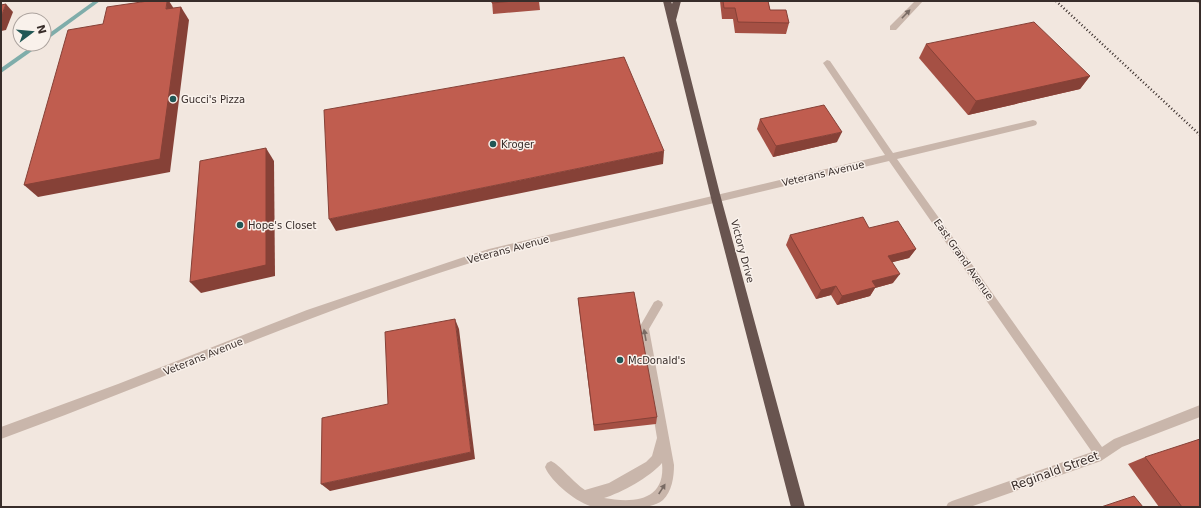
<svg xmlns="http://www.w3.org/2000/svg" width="1201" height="508" font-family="'DejaVu Sans',sans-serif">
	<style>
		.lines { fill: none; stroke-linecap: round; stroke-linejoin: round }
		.stream { fill: #7fadaa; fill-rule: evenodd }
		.service { fill: #c9b6ab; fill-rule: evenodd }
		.minor { fill: #c9b6ab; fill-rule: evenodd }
		.trunk { fill: #68544f; fill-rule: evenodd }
		.rail { stroke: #382d2a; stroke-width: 2.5; stroke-dasharray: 1 2.5; stroke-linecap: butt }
		.wall { fill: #a55044 }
		.shaded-wall { fill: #864137 }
		.building { fill: #c05d4f; stroke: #864137 }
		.oneway { fill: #796b64 }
		.poi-dot { fill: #215755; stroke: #f9f1eb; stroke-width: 1.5 }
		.labels { text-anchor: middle; stroke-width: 3; stroke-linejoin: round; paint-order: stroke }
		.poi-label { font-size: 10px; fill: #382d2a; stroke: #f9f1eb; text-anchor: start }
		.street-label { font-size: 10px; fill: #382d2a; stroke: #f9f1eb }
		.near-street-label { font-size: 12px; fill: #382d2a; stroke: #f9f1eb }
	</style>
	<rect width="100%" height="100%" fill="#f2e7df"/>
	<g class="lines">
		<g class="stream">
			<path d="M94,1H100L44,42V37Z"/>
			<path d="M35,44H42L1,73V68Z"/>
		</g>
		<g class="service">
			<path d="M915,1H923L896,30H890V26Z"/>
			<path d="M658,300L662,302L663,305L649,329L674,465C674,477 672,491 663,500C653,508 640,507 628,507C617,507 604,508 594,507C578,504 551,482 545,467L547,463L551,461C560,465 574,483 585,490L609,483L646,462L652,456L657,438L639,328L654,302ZM662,463C666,502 632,503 604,498C621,493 650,477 662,463Z"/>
		</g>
		<g class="minor">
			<path d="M1194,1H1200V4Z"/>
			<path d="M827,60L830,61L893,153L1033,120L1036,121L1037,123L1036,125L1033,126L897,159L1102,447L1114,439L1200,405V417L1122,447L1101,461L970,507H946L948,503L952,501L1092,452L889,161L489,257L467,264C308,314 157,382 1,439V427L118,384L307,310L467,256L489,249L885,155L823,63Z"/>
		</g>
		<path class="trunk" d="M663,1H671L672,4L673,1H681L676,20L721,198L805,507H791L711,198Z"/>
		<path class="rail" d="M1056,1L1200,135"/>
	</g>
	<g class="wall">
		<path d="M492,1H539L540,10L493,14Z"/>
		<path d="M720,1H768L770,10L789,23L786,34L735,33L733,19H722Z"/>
		<path d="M926,44L1090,76L1080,89L968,115L919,58Z"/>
		<path d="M760,119L837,142L773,157L757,129Z"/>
		<path d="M869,228L916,249L909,258L892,262L893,283L875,288L870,296L837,305L831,295L816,299L786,245L790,235Z"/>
		<path d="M578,298L657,417L656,424L594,431L579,307Z"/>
		<path d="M1145,457L1200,507H1159L1128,464Z"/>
	</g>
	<g class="shaded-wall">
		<path d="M167,1H169L176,12L166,9Z"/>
		<path d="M6,4L13,12L6,30L1,31V17Z"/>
		<path d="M181,7L189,20L170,172L38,197L24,185Z"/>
		<path d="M1090,76L1080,89L968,115L976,101Z"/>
		<path d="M842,132L837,142L773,157L776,146Z"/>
		<path d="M266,148L274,161L275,276L201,293L190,282Z"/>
		<path d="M664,151L663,164L336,231L329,219Z"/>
		<path d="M916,249L909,258L882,265L888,256Z"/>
		<path d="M900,274L893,283L875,288L870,296L837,305L842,296L872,281Z"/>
		<path d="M836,286L831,295L816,299L821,290Z"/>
		<path d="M455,319L459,329L475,459L330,491L321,484L471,452Z"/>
	</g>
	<g class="building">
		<path d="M148,1H167L166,9L181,7L160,159L24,185L68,30L103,24L107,7Z"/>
		<path d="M492,1H514L492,3Z"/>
		<path d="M723,1H768L770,10H786L789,23L738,22L735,8H724Z"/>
		<path d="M6,4L1,17V5Z"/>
		<path d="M1034,22L1090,76L976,101L926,44Z"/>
		<path d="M624,57L664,151L329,219L324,110Z"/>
		<path d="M824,105L842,132L776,146L760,119Z"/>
		<path d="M266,148V265L190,282L200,161Z"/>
		<path d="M863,217L869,228L898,221L916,249L888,256L900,274L872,281L876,287L842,296L836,286L821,290L790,235Z"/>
		<path d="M634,292L657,417L594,425L578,298Z"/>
		<path d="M455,319L471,452L321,484L322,418L388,404L385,332Z"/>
		<path d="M1200,439V507H1182L1145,457Z"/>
		<path d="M1134,496L1143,507H1101Z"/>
	</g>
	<defs><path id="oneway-solid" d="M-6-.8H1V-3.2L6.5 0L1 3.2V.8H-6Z"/></defs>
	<g class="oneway">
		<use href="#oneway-solid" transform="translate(906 14) rotate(-46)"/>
		<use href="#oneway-solid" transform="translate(645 335) rotate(-100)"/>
		<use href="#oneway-solid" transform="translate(662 489) rotate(-57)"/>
	</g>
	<g class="poi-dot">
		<circle cx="173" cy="99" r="4"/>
		<circle cx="493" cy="144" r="4"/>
		<circle cx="240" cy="225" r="4"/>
		<circle cx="620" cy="360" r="4"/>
	</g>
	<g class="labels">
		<g class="poi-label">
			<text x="181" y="103">Gucci's Pizza</text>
			<text x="501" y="148">Kroger</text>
			<text x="248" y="229">Hope's Closet</text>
			<text x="628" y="364">McDonald's</text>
		</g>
		<g class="street-label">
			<text transform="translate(823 173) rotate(-13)" y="4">Veterans Avenue</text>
			<text transform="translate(508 249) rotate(-15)" y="4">Veterans Avenue</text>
			<text transform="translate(743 251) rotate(75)" y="4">Victory Drive</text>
			<text transform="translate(964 259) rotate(55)" y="4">East Grand Avenue</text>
			<text transform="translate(203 356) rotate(-22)" y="4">Veterans Avenue</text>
		</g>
		<g class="near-street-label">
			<text transform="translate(1055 471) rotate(-20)" y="4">Reginald Street</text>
		</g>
	</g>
	<rect width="1201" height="508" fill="none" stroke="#382d2a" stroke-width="4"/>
	<g transform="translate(32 32) rotate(74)"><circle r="19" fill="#f9f1eb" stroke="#aca39e"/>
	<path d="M0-3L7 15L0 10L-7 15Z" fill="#215755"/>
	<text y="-6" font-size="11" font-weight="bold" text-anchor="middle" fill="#382d2a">N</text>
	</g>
</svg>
